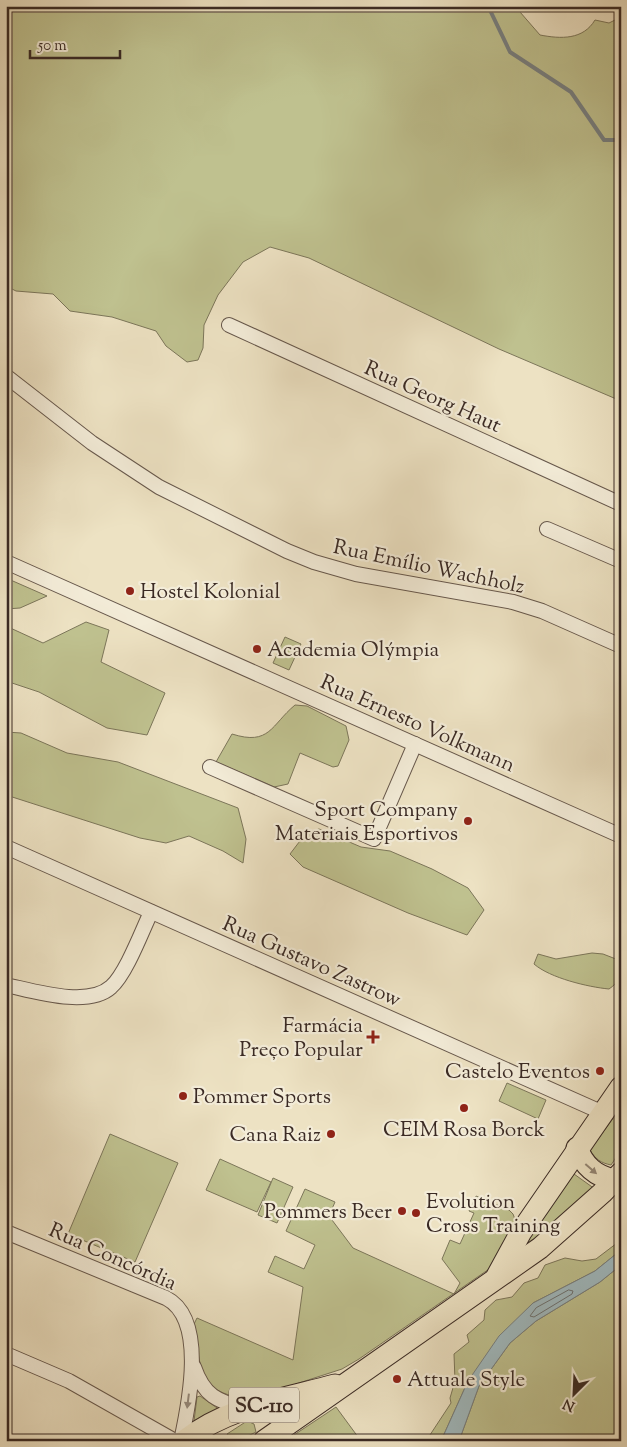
<svg xmlns="http://www.w3.org/2000/svg" width="627" height="1447" font-family="'Sorts Mill Goudy',serif">
	<style>
		.green { fill: #bfc18f; stroke: #7c765a }
		.water { fill: #a0bac0; stroke: #778082 }
		.lines { fill: none; stroke-linecap: round; stroke-linejoin: round }
		.shore { stroke: #6d7272; stroke-width: 1 }
		.stream { stroke: #778082; stroke-width: 4 }
		.minor-casing { stroke: #67584c; stroke-width: 16 }
		.primary-casing { stroke: #3a2a24; stroke-width: 23 }
		.minor { stroke: #f3ecd8; stroke-width: 14 }
		.primary { stroke: #ede2c3; stroke-width: 21 }
		.oneway { fill: #948674 }
		.oneway2 { fill: #968b7e }
		.poi-dot { fill: #8f2418; stroke: #f3ecd8; stroke-width: 2 }
		.labels { text-anchor: middle; stroke-width: 4.5; stroke-linejoin: round; paint-order: stroke }
		.shield { fill: #f3ecd8; stroke: #72645a; stroke-width: 1 }
		.shield-label { font-size: 20px; font-weight: bold; fill: #3a2a24 }
		.street-label { font-size: 21px; fill: #3a2a24; stroke: #f3ecd8 }
		.poi-label { font-size: 21px; fill: #3a2a24; stroke: #f3ecd8; text-anchor: start }
	</style>
	<rect width="100%" height="100%" fill="#ede2c3"/>
	<filter id="stains"><feTurbulence type="fractalNoise" baseFrequency=".004" numOctaves="4"/><feColorMatrix values="0 0 0 0 .2 0 0 0 0 .09 0 0 0 0 .02 0 0 0 .5 -.17"/></filter>
	<radialGradient id="worn" r=".72"><stop offset=".6" stop-color="#630" stop-opacity="0"/><stop offset="1" stop-color="#630" stop-opacity=".3"/></radialGradient>
	<g class="green">
		<path d="M6,6H520V12L540,35C561,39 583,40 595,20L609,23L621,17V401L499,349L309,258L270,247L243,262L218,295L204,325L203,348L198,360L187,362L166,346L156,331L112,317L70,311L53,294L16,291L6,286Z"/>
		<path d="M6,578L47,596L20,608L6,609Z"/>
		<path d="M86,622L109,630L101,662L165,693L147,735L107,728L39,692L6,681V626L43,643Z"/>
		<path d="M285,637L301,644L289,670L273,663Z"/>
		<path d="M295,705L307,706L346,726L349,740L338,766L333,767L300,753L288,784L274,787L216,762L232,734C270,746 271,725 295,705Z"/>
		<path d="M6,732L21,733L67,753L118,762L238,808L246,839L243,863L223,851L189,836L166,843L140,838L6,795Z"/>
		<path d="M319,829L361,847L390,851L432,869L468,888L484,910L467,935L408,913L303,867L290,854L306,833Z"/>
		<path d="M592,953L603,954L621,961C621,973 620,982 609,989C588,987 550,978 534,964L538,954L556,959Z"/>
		<path d="M507,1083L546,1100L538,1119L499,1101Z"/>
		<path d="M617,1113H621V1150L611,1165C601,1163 595,1159 590,1150Z"/>
		<path d="M110,1134L178,1163L135,1262L68,1234Z"/>
		<path d="M220,1159L271,1182L257,1212L206,1190Z"/>
		<path d="M574,1174L595,1189L532,1249L522,1240Z"/>
		<path d="M273,1178L293,1187L277,1223L258,1215Z"/>
		<path d="M305,1189L335,1202L329,1216L353,1248L454,1294L460,1283L442,1259L450,1240L460,1244L474,1213L469,1211L476,1196L509,1210L513,1214L516,1222L492,1267L359,1359L342,1369L262,1395C243,1400 217,1397 206,1378C197,1364 197,1340 194,1324L197,1318L293,1360L303,1287L268,1272L275,1256L304,1269L315,1245L286,1231Z"/>
		<path d="M621,1240V1250L595,1271L533,1303L468,1381L441,1441H426L451,1403L450,1398L455,1381L454,1354L469,1342L467,1335L484,1320L485,1310L496,1300L512,1297L524,1283L538,1278L545,1265L565,1258L582,1261L596,1259Z"/>
		<path d="M621,1265V1441H459L479,1386L510,1343L536,1321L600,1282Z"/>
		<path d="M200,1396L220,1410L194,1421L197,1397Z"/>
		<path d="M336,1407L361,1441H285Z"/>
		<path d="M247,1421L254,1424L256,1432L238,1441H231L227,1434Z"/>
	</g>
	<path class="water" d="M621,1250V1265L600,1282L536,1321L510,1343L479,1386L459,1441H441L468,1381L499,1336L533,1303L595,1271Z"/>
	<g class="lines">
		<path class="shore" d="M569,1290L573,1291L572,1294L534,1317L530,1316L536,1308Z"/>
		<path class="stream" d="M488,6L510,52L571,92L604,140H621"/>
		<defs>
			<g id="minor">
				<path d="M229,325L621,504"/>
				<path d="M6,376L92,443L159,487L287,551L314,562L356,574L513,602L542,611L621,646"/>
				<path d="M547,529L621,561"/>
				<path d="M6,562L621,836"/>
				<path d="M210,767L374,839L415,744"/>
				<path d="M6,847L601,1112"/>
				<path d="M6,985C34,991 88,1008 111,987C126,974 142,931 151,912"/>
				<path d="M6,1232L166,1298C207,1319 189,1404 181,1441"/>
				<path d="M6,1354L69,1381L175,1441"/>
				<path d="M194,1367C204,1396 217,1401 245,1409"/>
			</g>
			<g id="primary">
				<path d="M577,1148C584,1166 595,1176 614,1180"/>
				<path d="M497,1276L521,1232L621,1087"/>
				<path d="M184,1441C226,1407 284,1399 335,1385"/>
				<path d="M264,1441L540,1248L602,1193L621,1173"/>
			</g>
		</defs>
		<use href="#minor" class="minor-casing"/>
		<use href="#primary" class="primary-casing"/>
		<use href="#minor" class="minor"/>
		<use href="#primary" class="primary"/>
	</g>
	<defs><path id="oneway-solid" d="M-6-.8H1V-3.2L6.5 0L1 3.2V.8H-6Z" transform="scale(1.25)"/></defs>
	<use class="oneway" href="#oneway-solid" transform="translate(591 1169) rotate(41)"/>
	<use class="oneway2" href="#oneway-solid" transform="translate(188 1401) rotate(97)"/>
	<g class="poi-dot">
		<circle cx="130" cy="591" r="5"/>
		<circle cx="257" cy="649" r="5"/>
		<circle cx="468" cy="821" r="5"/>
		<path d="M370.5 1029.5h5v5h5v5h-5v5h-5v-5h-5v-5h5z"/>
		<circle cx="600" cy="1071" r="5"/>
		<circle cx="183" cy="1096" r="5"/>
		<circle cx="464" cy="1108" r="5"/>
		<circle cx="331" cy="1134" r="5"/>
		<circle cx="402" cy="1211" r="5"/>
		<circle cx="416" cy="1213" r="5"/>
		<circle cx="397" cy="1379" r="5"/>
	</g>
	<g class="labels">
		<rect class="shield" x="229" y="1387.5" width="70" height="35" rx="4"/>
		<g class="shield-label">
			<text x="264" y="1412">SC-110</text>
		</g>
		<g class="street-label">
			<text transform="translate(433 396) rotate(24)" y="7">Rua Georg Haut</text>
			<text transform="translate(429 566) rotate(12)" y="7">Rua Emílio Wachholz</text>
			<text transform="translate(418 723) rotate(24)" y="7">Rua Ernesto Volkmann</text>
			<text transform="translate(312 961) rotate(24)" y="7">Rua Gustavo Zastrow</text>
			<text transform="translate(113 1256) rotate(24)" y="7">Rua Concórdia</text>
		</g>
		<g class="poi-label">
			<text x="140" y="598">Hostel Kolonial</text>
			<text x="267" y="656">Academia Olýmpia</text>
			<text x="458" y="816" text-anchor="end">Sport Company<tspan x="458" dy="24">Materiais Esportivos</tspan></text>
			<text x="363" y="1032" text-anchor="end">Farmácia<tspan x="363" dy="24">Preço Popular</tspan></text>
			<text x="590" y="1078" text-anchor="end">Castelo Eventos</text>
			<text x="193" y="1103">Pommer Sports</text>
			<text x="464" y="1136" text-anchor="middle">CEIM Rosa Borck</text>
			<text x="321" y="1141" text-anchor="end">Cana Raiz</text>
			<text x="426" y="1208">Evolution<tspan x="426" dy="24">Cross Training</tspan></text>
			<text x="392" y="1218" text-anchor="end">Pommers Beer</text>
			<text x="407" y="1386">Attuale Style</text>
		</g>
	</g>
	<rect width="627" height="1447" fill="none" stroke="#ede2c3" stroke-width="25"/>
	<rect x="8" y="8" width="612" height="1432" fill="none" stroke="#3a2a24" stroke-width="2.5"/>
	<rect x="12" y="12" width="602" height="1422" fill="none" stroke="#3a2a24"/>
	<g transform="translate(574 1394) rotate(204)" stroke="#f3ecd8" stroke-width="4" paint-order="stroke">
	<path d="M0-4L9 19L0 12L-9 19Z" fill="#3a2a24"/>
	<text y="-8" font-size="14" font-weight="bold" text-anchor="middle" fill="#3a2a24">N</text>
	</g>
	<path d="M30 50v8h90v-8" fill="none" stroke="#3a2a24" stroke-width="2.5"/>
	<text x="38" y="50" font-size="15" fill="#3a2a24" stroke="#f3ecd8" stroke-width="4" paint-order="stroke">50 m</text>
	<rect width="100%" height="100%" filter="url(#stains)"/>
	<rect width="100%" height="100%" fill="url(#worn)"/>
</svg>
